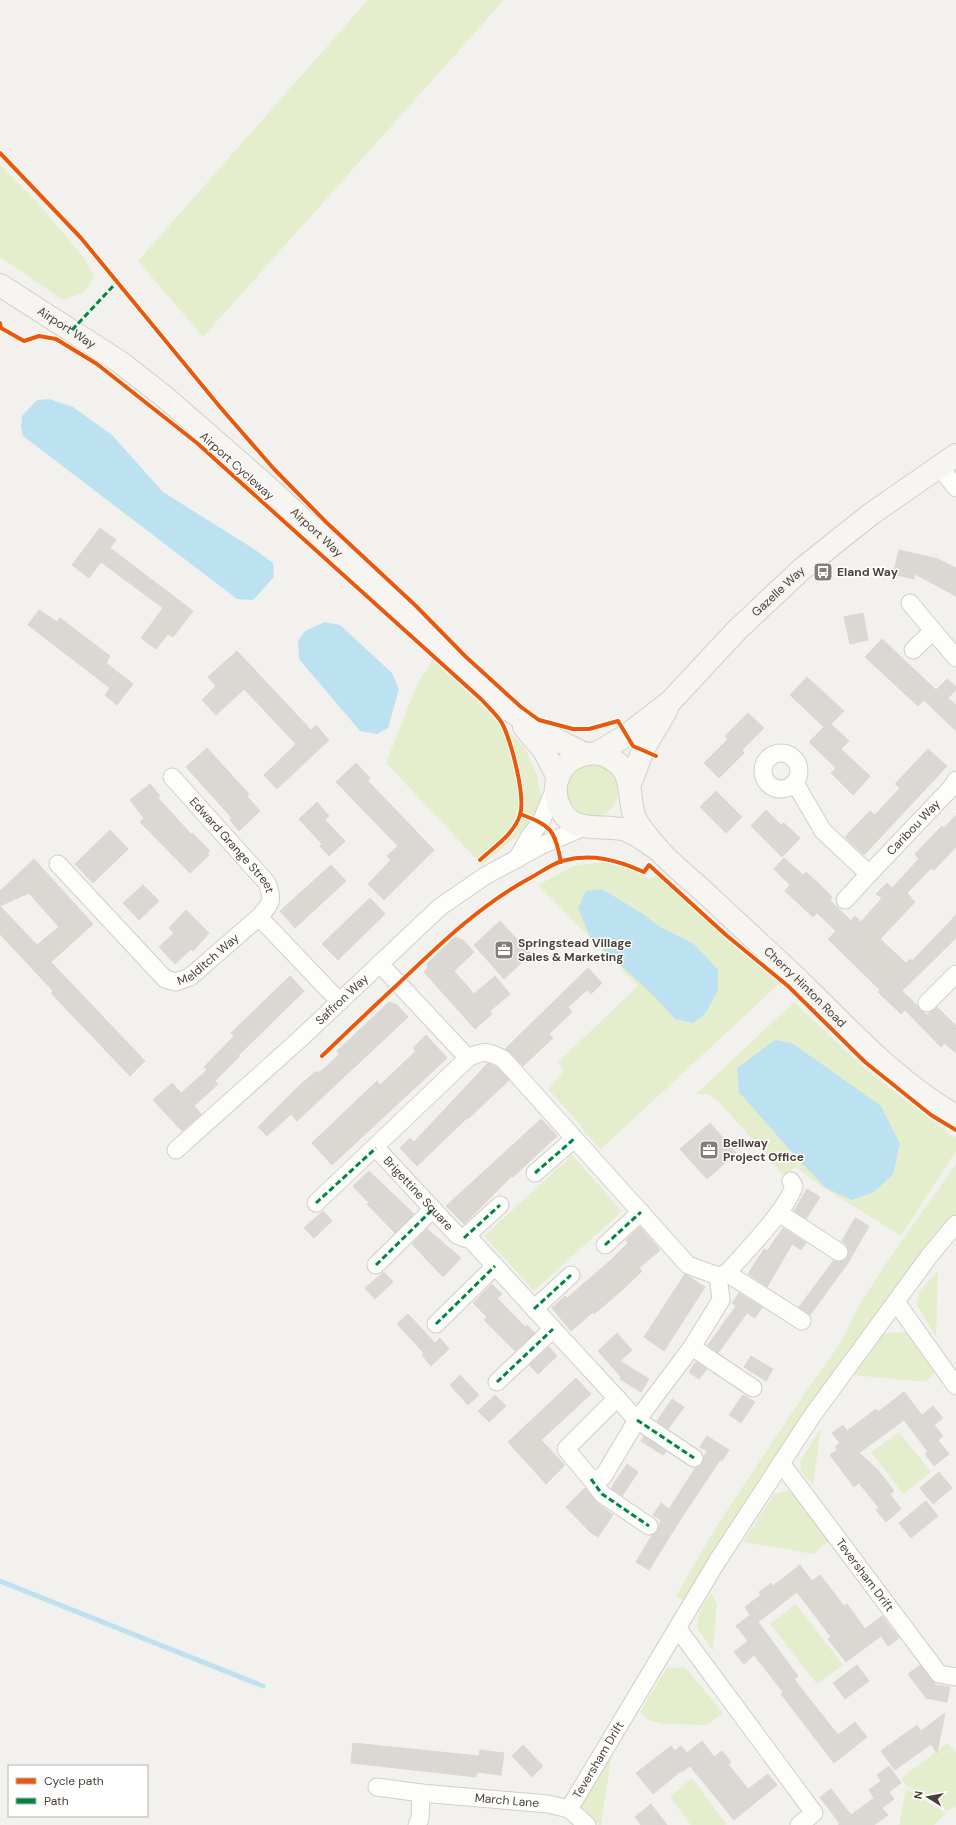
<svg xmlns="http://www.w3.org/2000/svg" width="956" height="1825" font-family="'DM Sans',sans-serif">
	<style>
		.green { fill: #e4eecd }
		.water { fill: #bce2f2 }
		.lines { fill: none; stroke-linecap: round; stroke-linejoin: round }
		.stream { stroke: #bce2f2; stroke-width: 5 }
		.building { fill: #dbd8d4; stroke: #dbd8d3 }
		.street-casing { stroke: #d1cecb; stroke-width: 19 }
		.secondary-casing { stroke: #d4cec5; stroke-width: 24 }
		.street { stroke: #fdfdfc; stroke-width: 17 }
		.secondary { stroke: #f7f5f1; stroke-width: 22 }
		.quiet { stroke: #00873e; stroke-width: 3; stroke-dasharray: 6 3; stroke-linecap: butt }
		.cycleway-casing { stroke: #fff; stroke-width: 6 }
		.cycleway { stroke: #e8590c; stroke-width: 4 }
		.labels { text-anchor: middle; stroke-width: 3; stroke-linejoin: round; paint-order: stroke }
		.street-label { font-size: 12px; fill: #4b4138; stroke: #fff }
		.poi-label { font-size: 12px; font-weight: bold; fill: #4b4138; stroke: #fff; text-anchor: start }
	</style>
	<rect width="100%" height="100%" fill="#f3f1ee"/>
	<g class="green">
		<path d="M368,0H504L203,337L138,261Z"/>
		<path d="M0,165L38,203L85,259L94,277L84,292L63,300L0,257Z"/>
		<path d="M433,660L524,746L537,775L542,801L530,825L482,865L386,763L418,682Z"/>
		<circle cx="592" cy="791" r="26"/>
		<path d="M604,862L639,872L649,879L662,873L780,983L601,1149L585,1134L583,1128L548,1089L564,1071L558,1062L638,986L538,885L573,866Z"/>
		<path d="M794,1002L863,1067L956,1139V1151L901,1236L818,1184L796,1167L783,1175L721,1104L708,1094H696Z"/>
		<path d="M572,1155L622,1211L534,1291L484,1236Z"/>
		<path d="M956,1164V1214L938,1234L684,1602L676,1596L716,1527L811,1384L841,1342L859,1305L893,1253Z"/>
		<path d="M938,1271L936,1337L916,1304L919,1292Z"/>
		<path d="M906,1332L937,1372L925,1382L853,1375L884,1333Z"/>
		<path d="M821,1428L813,1485L801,1471L800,1461Z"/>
		<path d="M899,1432L931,1472L903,1494L871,1452Z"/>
		<path d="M794,1489L831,1539L813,1554L743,1542L774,1494Z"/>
		<path d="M711,1593L717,1604L713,1651L697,1628L699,1613Z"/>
		<path d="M796,1604L843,1665L817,1684L770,1624Z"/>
		<path d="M685,1667L723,1713L707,1725L662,1724L649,1720L640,1712L667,1668Z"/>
		<path d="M948,1743L956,1753V1805L948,1811L906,1785L901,1778Z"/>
		<path d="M609,1756L611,1759L601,1825H599L580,1808Z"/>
		<path d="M692,1778L726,1824L724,1825H691L670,1797Z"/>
		<path d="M906,1789L946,1813L934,1825H899Z"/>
	</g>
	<g class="water">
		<path d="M49,399L73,407L112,435L163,492L254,549L273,563L274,577L253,600L237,599L23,436L21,427L22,416L37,400Z"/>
		<path d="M325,622L340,625L392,673L399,689L388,728L377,734L360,731L299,659L298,641L305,631Z"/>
		<path d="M602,889L643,914L657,925L694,944L718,970V991L705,1014L693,1023L675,1019L654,996L590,937L578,908L586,891Z"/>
		<path d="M775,1040L792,1043L881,1106L900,1144L893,1174L874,1192L852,1200L826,1188L796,1157L739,1092L737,1068Z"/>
	</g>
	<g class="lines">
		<path class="stream" d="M0,1581L263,1686"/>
	</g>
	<g class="building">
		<path d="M100,528L116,540L110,548L193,611L173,637L168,634L156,649L141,638L163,608L101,562L89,578L72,565Z"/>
		<path d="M899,550L938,559L956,568V596L915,574L914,579L893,574Z"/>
		<path d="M39,610L57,622L60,618L110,656L106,663L133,684L117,705L105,695L110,688L28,625Z"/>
		<path d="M863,613L868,640L850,644L844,617Z"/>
		<path d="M882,639L936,690L947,679L956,687V690L948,698L956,705V731L924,700L918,706L865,657Z"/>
		<path d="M237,651L311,730L316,725L329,740L277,789L264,775L296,744L244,689L216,715L202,700L216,686L208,677Z"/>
		<path d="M807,677L844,711L831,724L849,741L841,749L870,776L853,795L831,773L836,768L809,742L824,727L790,695Z"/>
		<path d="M748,713L764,728L742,750L744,753L719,778L704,763L728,739L725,736Z"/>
		<path d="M207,748L249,794L247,796L260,811L239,831L230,820L232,818L186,767Z"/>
		<path d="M928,749L947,766L864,855L845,837L870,811L875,815L900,788L895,784Z"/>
		<path d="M356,763L370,778L368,781L434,850L384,900L368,884L391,860L387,856L398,846L336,782Z"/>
		<path d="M150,784L160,796L158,798L191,834L192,833L210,851L207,853L209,855L190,873L140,822L144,818L130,800Z"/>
		<path d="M716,791L742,817L726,833L700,807Z"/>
		<path d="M317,802L329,816L325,820L345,841L329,856L320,846L322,844L299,819Z"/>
		<path d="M766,810L781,825L784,823L800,838L782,857L751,826Z"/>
		<path d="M956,815V847L934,870L931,868L907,893L915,902L880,939L906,963L910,959L912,961L956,915V938L902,991L917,1005L920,1010L927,1015L937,1007L956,1026V1053L944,1043L941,1047L905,1010L901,1014L878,992L880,990L828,939L836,931L817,913L813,917L785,891L790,885L774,869L784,858L803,875L806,872L819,884L832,897L830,900L851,921L855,916L861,922L882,898L876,894L887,883L892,888L919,859L915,854L942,826L944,828Z"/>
		<path d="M110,830L128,849L93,883L75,864Z"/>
		<path d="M34,859L93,924L51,962L145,1061L130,1076L51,993L53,991L0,934V906L37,945L59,927L29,893L0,906V891Z"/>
		<path d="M331,865L346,881L295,928L280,911Z"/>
		<path d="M143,885L159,901L139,920L123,903Z"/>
		<path d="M370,898L385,914L338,960L322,944Z"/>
		<path d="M186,910L209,933L193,951L191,949L175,964L159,947L174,933L169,928Z"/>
		<path d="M500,921L531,954L504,979L474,945Z"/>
		<path d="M455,937L463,940L474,952L454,971L474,994L495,976L510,994L490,1011L492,1014L475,1029L424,972L428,968L427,964Z"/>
		<path d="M588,968L602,983L591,994L587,990L568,1007L572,1012L549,1034L553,1038L523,1066L510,1052L505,1049Z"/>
		<path d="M290,976L304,991L238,1056L239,1057L215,1081L218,1084L194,1106L201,1114L182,1131L153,1100L172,1083L181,1093L207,1070L204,1067L234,1036L231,1033Z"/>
		<path d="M389,1002L397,1005L408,1017L297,1121L291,1114L267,1136L258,1127L300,1085L315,1072H320L339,1055L337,1051Z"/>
		<path d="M426,1035L447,1058L332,1165L312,1143L377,1081L380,1085L416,1051L413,1048Z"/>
		<path d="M488,1063L497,1067L509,1080L468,1119L467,1118L417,1166L400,1148L410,1138L414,1142Z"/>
		<path d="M541,1119L557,1136L513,1177L512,1176L464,1224L446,1206Z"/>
		<path d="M710,1123L736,1153L707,1179L680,1149Z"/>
		<path d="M369,1171L414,1214L395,1233L367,1204L369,1203L353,1186Z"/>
		<path d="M807,1189L820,1197L806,1219L794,1211Z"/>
		<path d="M323,1211L332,1221L314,1238L304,1228Z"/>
		<path d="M855,1218L869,1226L848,1263L810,1315L799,1307L834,1260L843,1261L848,1257V1248L846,1244L842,1241Z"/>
		<path d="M640,1227L660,1250L639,1268L642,1271L621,1291L594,1314L593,1312L571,1331L552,1308L565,1296L567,1298L611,1260L628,1243L626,1240Z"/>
		<path d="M783,1228L806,1243L801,1250L792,1244L767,1287L748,1274L764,1249L767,1251Z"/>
		<path d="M427,1229L461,1258L443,1277L412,1244Z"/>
		<path d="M384,1272L393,1282L375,1299L365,1288Z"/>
		<path d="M685,1274L705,1287L664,1351L644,1337Z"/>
		<path d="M492,1284L502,1294L497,1298L525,1327L527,1325L535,1333L515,1351L484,1320L487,1317L473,1303Z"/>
		<path d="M739,1293L762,1307L755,1318L747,1313L718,1353L708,1345L736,1306L732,1303Z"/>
		<path d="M408,1314L435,1343L440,1338L449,1349L431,1366L422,1355L424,1353L397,1324Z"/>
		<path d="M617,1333L632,1350L620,1361L649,1379L641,1392L620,1379L621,1377L598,1351Z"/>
		<path d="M549,1347L557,1356L538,1374L529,1365Z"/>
		<path d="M751,1356L773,1369L766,1381L744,1367Z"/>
		<path d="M696,1362L707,1369L699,1379L689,1372Z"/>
		<path d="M460,1375L479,1395L468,1405L450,1385Z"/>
		<path d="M576,1378L591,1394L541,1440L565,1465L546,1484L508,1442Z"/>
		<path d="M904,1392L922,1415L933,1406L943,1418L934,1425L943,1436L938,1440L949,1454L934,1466L925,1454L928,1452L904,1420L859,1453L878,1470L894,1491L890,1494L901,1509L886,1522L876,1510L879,1508L859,1483L854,1487L830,1455L837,1450L835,1447L840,1443L832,1433L843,1425L847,1431L876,1409L878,1412Z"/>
		<path d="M495,1395L506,1406L489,1422L478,1411Z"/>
		<path d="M743,1395L755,1402L741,1423L729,1415Z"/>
		<path d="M672,1399L684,1407L668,1429L657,1421Z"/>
		<path d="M644,1436L666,1451L663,1455L641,1441Z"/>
		<path d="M707,1436L729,1450L722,1461L720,1460L682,1517L649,1570L636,1562L652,1535L657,1531L661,1520L653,1515L661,1503L669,1509L696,1467L702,1464L704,1456L707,1451L700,1447Z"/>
		<path d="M627,1464L638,1472L622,1496L611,1488Z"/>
		<path d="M939,1472L952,1488L933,1504L920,1488Z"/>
		<path d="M585,1488L596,1502L613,1515L598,1537L590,1532L566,1507Z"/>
		<path d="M926,1501L938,1516L911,1538L899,1523Z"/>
		<path d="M800,1565L812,1581L820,1575L844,1606L847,1604L865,1629L882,1616L899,1638L888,1646L881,1636L846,1662L828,1639L831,1637L797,1592L758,1622L798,1676L794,1679L838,1735L855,1722L867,1737L834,1763L781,1694L783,1692L754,1655L744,1664L734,1652L748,1641L736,1626L750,1615L745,1607L761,1595L759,1592L771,1583L773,1586Z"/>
		<path d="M857,1665L869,1681L845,1699L833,1683Z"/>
		<path d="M920,1665L936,1685L950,1687L947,1702L926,1698L908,1674Z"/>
		<path d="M945,1713L937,1753L931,1744L895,1770L881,1751L917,1725L921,1731Z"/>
		<path d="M702,1741L714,1757L722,1751L731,1762L728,1764L748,1789L768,1774L777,1785L734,1820L690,1766L682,1772L681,1771L653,1794L636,1773L671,1746L675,1751L681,1746L687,1753Z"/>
		<path d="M353,1743L479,1756L480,1750L504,1753L501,1775L477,1772L476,1777L351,1763Z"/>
		<path d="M523,1745L543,1766L532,1777L512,1756Z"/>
		<path d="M889,1766L901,1783L889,1792L894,1799L882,1808L888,1815L874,1825H838L840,1824L820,1797L831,1789L851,1815L874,1798L869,1790L881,1781L877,1775Z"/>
		<path d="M651,1804L667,1825H641L635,1817Z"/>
	</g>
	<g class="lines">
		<defs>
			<g id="street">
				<path d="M939,466L956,488"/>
				<path d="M910,603L956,658"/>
				<path d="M913,650L933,631"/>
				<circle cx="781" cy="771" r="18"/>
				<path id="s1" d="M172,777L267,883C274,900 271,904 259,917"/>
				<path id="s2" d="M795,783L823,831L869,874L951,788L956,780"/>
				<path d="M517,859L530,836L541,822L555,788"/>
				<path id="s3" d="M58,864L165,979L176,982L190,977L259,917L340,1002"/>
				<path d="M845,900L869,874"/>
				<path d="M380,964L468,1058"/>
				<path d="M927,1003L956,974"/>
				<path id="s4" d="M376,1148L457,1235L471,1240L637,1420L694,1458"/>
				<path id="s5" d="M176,1150L300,1039L440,907L485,876L540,846L584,827"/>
				<path d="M535,1173L574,1139"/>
				<path d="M316,1203L468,1058C483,1050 488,1051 503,1059L688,1265L718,1276L727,1273C745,1252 787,1210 794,1186L791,1181"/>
				<path d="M779,1213L839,1252"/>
				<path d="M464,1238L500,1205"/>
				<path d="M605,1245L641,1212"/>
				<path d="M376,1265L433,1209"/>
				<path d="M727,1273L802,1321"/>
				<path d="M896,1302L956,1386"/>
				<path d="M534,1309L571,1275"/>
				<path d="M436,1324L495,1266"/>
				<path d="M692,1347L753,1388"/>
				<path d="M497,1382L553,1329"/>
				<path d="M617,1398L566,1449L591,1479L603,1477L637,1420L692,1347L721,1300L718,1276"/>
				<path id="s6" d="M781,1463L939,1674L956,1677"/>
				<path d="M591,1479L602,1494L649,1526"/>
				<path d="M678,1629L814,1813L799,1825"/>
				<path d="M377,1787L421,1793"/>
				<path id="s7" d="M569,1809L718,1560L812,1416L930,1255L956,1224"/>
				<path id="s8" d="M417,1825L420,1819L421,1793L548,1804L569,1809L587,1825"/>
			</g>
			<g id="secondary">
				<path id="s9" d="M0,285L120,362L166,398L261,481L507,708L537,730L585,754"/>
				<path d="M524,727L543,749L558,777"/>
				<path id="s10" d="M597,753L627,735L671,701L737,630L802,569L871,514L956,455"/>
				<path d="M630,784L643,750L667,709"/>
				<path id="s11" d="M660,851C649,844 637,834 626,830C600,823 570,837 558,803C555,794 555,784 559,775C568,755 594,747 613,760C635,773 627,798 635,818C640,829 651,841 659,850C671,864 687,876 701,889C730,916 759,943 788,970C842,1021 891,1079 956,1116"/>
			</g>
		</defs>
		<use href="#street" class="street-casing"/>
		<use href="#secondary" class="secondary-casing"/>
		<use href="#street" class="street"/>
		<use href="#secondary" class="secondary"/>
		<g class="quiet">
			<path d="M72,330L116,283"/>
			<path d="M535,1173L574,1139"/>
			<path d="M316,1203L376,1148"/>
			<path d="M464,1238L500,1205"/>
			<path d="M605,1245L641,1212"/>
			<path d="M376,1265L433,1209"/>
			<path d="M534,1309L571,1275"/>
			<path d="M436,1324L495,1266"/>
			<path d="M497,1382L553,1329"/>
			<path d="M637,1420L694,1458"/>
			<path d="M591,1479L602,1494L649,1526"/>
		</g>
		<defs>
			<g id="cycleway">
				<path d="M0,153L81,238L220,407L274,469L326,522L416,606L465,656L521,707L539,720L573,729H589L618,721L633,746L656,756"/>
				<path d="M0,323L1,328L24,341L39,336L56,339L97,364L197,443L482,700C488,707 497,715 502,723C511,741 526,796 520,815C514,834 494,847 480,860"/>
				<path d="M520,814C552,826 554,829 561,862"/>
				<path d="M322,1056C347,1032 372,1008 397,985C439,945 481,904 532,877C541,872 552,864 562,861C592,853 617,860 644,872L649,865L726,935L788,986L865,1062L931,1115L956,1130"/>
			</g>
		</defs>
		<use href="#cycleway" class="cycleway-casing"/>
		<use href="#cycleway" class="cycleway"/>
	</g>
	<defs>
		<symbol id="bus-square" viewBox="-11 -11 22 22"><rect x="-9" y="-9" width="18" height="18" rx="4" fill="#867f78" stroke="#fff"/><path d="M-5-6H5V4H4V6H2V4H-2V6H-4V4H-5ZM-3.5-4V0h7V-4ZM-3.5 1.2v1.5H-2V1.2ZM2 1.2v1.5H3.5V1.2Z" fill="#fff"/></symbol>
		<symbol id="office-square" viewBox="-11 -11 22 22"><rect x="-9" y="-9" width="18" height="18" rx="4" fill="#867f78" stroke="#fff"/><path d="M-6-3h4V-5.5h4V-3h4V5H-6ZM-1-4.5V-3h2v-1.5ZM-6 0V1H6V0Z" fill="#fff"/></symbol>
	</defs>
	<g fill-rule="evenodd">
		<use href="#bus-square" x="812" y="561" width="22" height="22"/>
		<use href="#office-square" x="493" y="939" width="22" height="22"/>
		<use href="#office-square" x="698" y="1139" width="22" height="22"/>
	</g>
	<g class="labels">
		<g class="street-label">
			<text dy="4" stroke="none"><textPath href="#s9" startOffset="79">Airport Way</textPath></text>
			<text transform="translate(237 466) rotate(42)" y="4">Airport Cycleway</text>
			<text dy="4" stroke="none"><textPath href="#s9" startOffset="403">Airport Way</textPath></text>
			<text dy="4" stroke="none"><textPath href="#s10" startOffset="244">Gazelle Way</textPath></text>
			<text dy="4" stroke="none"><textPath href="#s2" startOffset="183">Caribou Way</textPath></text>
			<text dy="4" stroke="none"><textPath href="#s1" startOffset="91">Edward Grange Street</textPath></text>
			<text dy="4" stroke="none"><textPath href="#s3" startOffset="208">Melditch Way</textPath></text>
			<text dy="4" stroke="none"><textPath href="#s11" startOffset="516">Cherry Hinton Road</textPath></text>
			<text dy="4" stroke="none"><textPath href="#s5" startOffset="224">Saffron Way</textPath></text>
			<text dy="4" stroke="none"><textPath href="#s4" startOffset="62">Brigettine Square</textPath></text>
			<text dy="4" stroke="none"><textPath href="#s6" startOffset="140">Teversham Drift</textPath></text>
			<text dy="4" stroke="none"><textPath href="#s7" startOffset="57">Teversham Drift</textPath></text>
			<text dy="4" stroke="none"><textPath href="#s8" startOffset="119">March Lane</textPath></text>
		</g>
		<g class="poi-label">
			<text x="837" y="576">Eland Way</text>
			<text x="518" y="947">Springstead Village<tspan x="518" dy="14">Sales &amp; Marketing</tspan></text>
			<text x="723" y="1147">Bellway<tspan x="723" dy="14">Project Office</tspan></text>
		</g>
	</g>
	<rect x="8" y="1765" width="140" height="52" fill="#ffffff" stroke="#b7b3af"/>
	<rect x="16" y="1778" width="20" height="6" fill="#e8590c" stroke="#b7b3af"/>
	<text x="44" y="1785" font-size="12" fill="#4b4138">Cycle path</text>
	<rect x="16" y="1798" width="20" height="6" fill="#00873e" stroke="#b7b3af"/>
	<text x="44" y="1805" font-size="12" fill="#4b4138">Path</text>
	<g transform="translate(928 1797) rotate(281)" stroke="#ffffff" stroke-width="3" paint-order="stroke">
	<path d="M0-3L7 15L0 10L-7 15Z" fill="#4b4138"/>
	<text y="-6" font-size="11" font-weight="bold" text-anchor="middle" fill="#4b4138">N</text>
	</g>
</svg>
